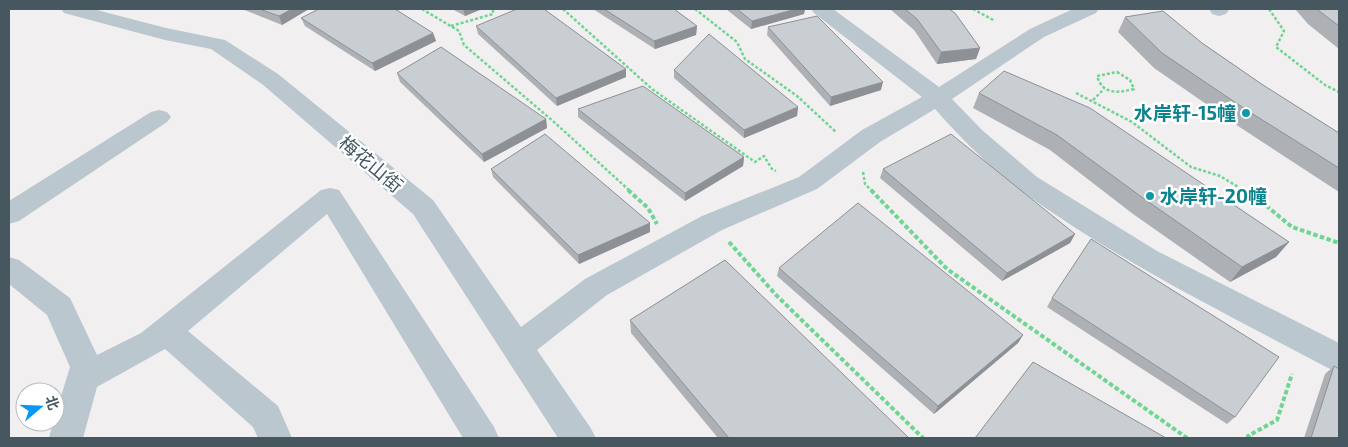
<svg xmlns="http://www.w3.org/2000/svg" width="1348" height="447" font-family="'Exo 2','Noto Sans SC',sans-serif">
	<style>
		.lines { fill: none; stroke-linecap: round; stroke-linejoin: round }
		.path-far1 { stroke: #6fd592; stroke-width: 2.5; stroke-dasharray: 3 2; stroke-linecap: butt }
		.path { stroke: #6fd592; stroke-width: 4; stroke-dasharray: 4.5 2.5; stroke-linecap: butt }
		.minor { fill: #bac7ce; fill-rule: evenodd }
		.wall { fill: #adb1b5 }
		.shaded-wall { fill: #8d9094 }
		.building { fill: #c9ced3; stroke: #8d9094 }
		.culture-dot { fill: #0f9aa8; stroke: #fff; stroke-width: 2 }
		.labels { text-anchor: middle; stroke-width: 5; stroke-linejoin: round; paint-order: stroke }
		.culture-label { font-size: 19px; font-weight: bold; fill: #0d838f; stroke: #fff; text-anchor: end }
		.street-label { font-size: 19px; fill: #46575f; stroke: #fff }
	</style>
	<rect width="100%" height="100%" fill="#f2eff0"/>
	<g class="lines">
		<g class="path-far1">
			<path d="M422,9L459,31L464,45L554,122L630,191"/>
			<path d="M563,9L652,89L755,162L764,156L772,169L776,171"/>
			<path d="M695,9L737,42L745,59L797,96L836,132"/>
			<path d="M973,9L995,21"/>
			<path d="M1269,9L1284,31L1276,47L1325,85L1339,92"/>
			<path d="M451,26L493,14V9"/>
			<path d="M1117,72L1130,80L1134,89C1117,93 1103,95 1097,76Z"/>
			<path d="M1076,93L1132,122L1191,167L1220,176L1245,191"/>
			<path d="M1093,100L1104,89"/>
			<path d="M863,172L865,184L872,191"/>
		</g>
		<g class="path">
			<path d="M628,190L648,208L657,224"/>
			<path d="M871,190L947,269L1187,438"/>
			<path d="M1243,190L1258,199L1292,227L1339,243"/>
			<path d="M729,242L776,295L923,438"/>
			<path d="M1250,438L1248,436L1277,420L1292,374"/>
		</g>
		<g class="minor">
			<path d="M61,9H93L166,28L225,40L278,74L433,200L521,327L585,279L702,216L799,177L862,130L922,97L814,13L811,9H833L939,87L1030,29L1073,9H1099L1096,13L1044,37L952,99L982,130L1037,177L1157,251L1339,343V372L1328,368C1223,312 1116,260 1020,190C989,167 961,138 935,109L880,142L817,189L722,230L607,295L537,350L590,427L596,438H558L413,214L262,84L211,49L165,40L64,13Z"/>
			<path d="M1209,9H1229V10L1226,14L1219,16L1212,14Z"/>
			<path d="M159,110L167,112L171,117L167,122L19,221L9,224V201L151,112Z"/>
			<path d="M330,188L339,190L494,427L499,438H463L327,214L188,331L278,406L292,438H258L253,427L165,349L97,387L83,438H49L53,422H55V416L70,367L47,315L9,284V257L19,260L70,298L97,355L141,333L321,190Z"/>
		</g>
	</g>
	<g class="wall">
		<path d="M242,9H309L282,25Z"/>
		<path d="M452,9H482L465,16Z"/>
		<path d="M593,9H674L697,26L696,35L655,49Z"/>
		<path d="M726,9H805L804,14L751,29Z"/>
		<path d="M890,9H949L980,48L976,59L937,64L914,30Z"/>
		<path d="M1295,9H1339V49L1308,24Z"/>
		<path d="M1125,17L1202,43L1263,85L1339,133V192L1238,126L1154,68L1118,32Z"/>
		<path d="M301,18L433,33L436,41L375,71L305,26Z"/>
		<path d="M476,26L626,69V77L557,106L478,34Z"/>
		<path d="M768,27L881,90L830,106L767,35Z"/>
		<path d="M674,70L798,107L797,116L744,138L674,78Z"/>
		<path d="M397,73L546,119L547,128L484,162L400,82Z"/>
		<path d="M979,93L1289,242L1276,257L1230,282L1133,214L1050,150L973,108Z"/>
		<path d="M578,109L744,157L743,166L685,201L578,117Z"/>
		<path d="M491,169L650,232L579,264L493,177Z"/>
		<path d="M883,169L1075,234L1070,243L1002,281L880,178Z"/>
		<path d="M779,268L1023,335L1018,343L934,414L777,276Z"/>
		<path d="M1052,298L1235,417L1227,424L1047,307Z"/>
		<path d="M630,320L909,438H718L631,333Z"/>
		<path d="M1334,366L1339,438H1304L1325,374Z"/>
	</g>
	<g class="shaded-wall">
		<path d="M292,9H309L282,25L279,16Z"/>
		<path d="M463,9H482L465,16Z"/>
		<path d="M796,9H805L804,14L751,29L752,21Z"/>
		<path d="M697,26L696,35L655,49L654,41Z"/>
		<path d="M433,33L436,41L375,71L372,63Z"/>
		<path d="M980,48L976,59L937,64L941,52Z"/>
		<path d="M626,69V77L557,106L556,98Z"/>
		<path d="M883,82L881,90L830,106L831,97Z"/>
		<path d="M798,107L797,116L744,138V130Z"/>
		<path d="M546,119L547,128L484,162L482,154Z"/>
		<path d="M744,157L743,166L685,201V193Z"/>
		<path d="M650,223V232L579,264L578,255Z"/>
		<path d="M1075,234L1070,243L1002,281L1007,273Z"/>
		<path d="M1289,242L1276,257L1230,282L1242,267Z"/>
		<path d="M1023,335L1018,343L934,414L938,406Z"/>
	</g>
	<g class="building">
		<path d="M259,9H292L279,16Z"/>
		<path d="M319,9H395L433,33L372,63L301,18Z"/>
		<path d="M517,9H544L626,69L556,98L476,26Z"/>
		<path d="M604,9H674L697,26L654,41Z"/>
		<path d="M737,9H796L752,21Z"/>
		<path d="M905,9H949L955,13L980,48L941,52L917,19Z"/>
		<path d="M1317,9H1339V26L1318,10Z"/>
		<path d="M1163,11L1202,43L1263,85L1339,133V168L1248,111L1162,53L1125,17Z"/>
		<path d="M817,16L883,82L831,97L768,27Z"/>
		<path d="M709,34L798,107L744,130L674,70Z"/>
		<path d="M441,47L546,119L482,154L397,73Z"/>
		<path d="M1004,71L1090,108L1289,242L1242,267L1143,198L1057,135L979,93Z"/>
		<path d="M643,86L744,157L685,193L578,109Z"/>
		<path d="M545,134L650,223L578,255L491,169Z"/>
		<path d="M951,134L1075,234L1007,273L883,169Z"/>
		<path d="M858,203L1023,335L938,406L779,268Z"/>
		<path d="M1091,239L1279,357L1235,417L1052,298Z"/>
		<path d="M725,260L909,438H729L630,320Z"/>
		<path d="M1033,362L1166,438H975Z"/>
		<path d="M1334,366L1339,369V438H1311Z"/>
	</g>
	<g class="culture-dot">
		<circle cx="1246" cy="113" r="5"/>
		<circle cx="1150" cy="196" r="5"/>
	</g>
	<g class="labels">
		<g class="culture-label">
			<text x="1236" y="120">水岸轩-15幢</text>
			<text x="1160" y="203" text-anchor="start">水岸轩-20幢</text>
		</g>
		<g class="street-label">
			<text transform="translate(371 164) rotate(40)" y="7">梅花山街</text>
		</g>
	</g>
	<rect width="1348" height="447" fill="none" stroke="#46575f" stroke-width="20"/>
	<g transform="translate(40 407) rotate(71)"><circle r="24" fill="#ffffff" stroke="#b5bcbf"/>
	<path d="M0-4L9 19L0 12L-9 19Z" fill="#0896f4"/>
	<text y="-8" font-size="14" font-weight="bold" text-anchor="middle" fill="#46575f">北</text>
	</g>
</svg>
